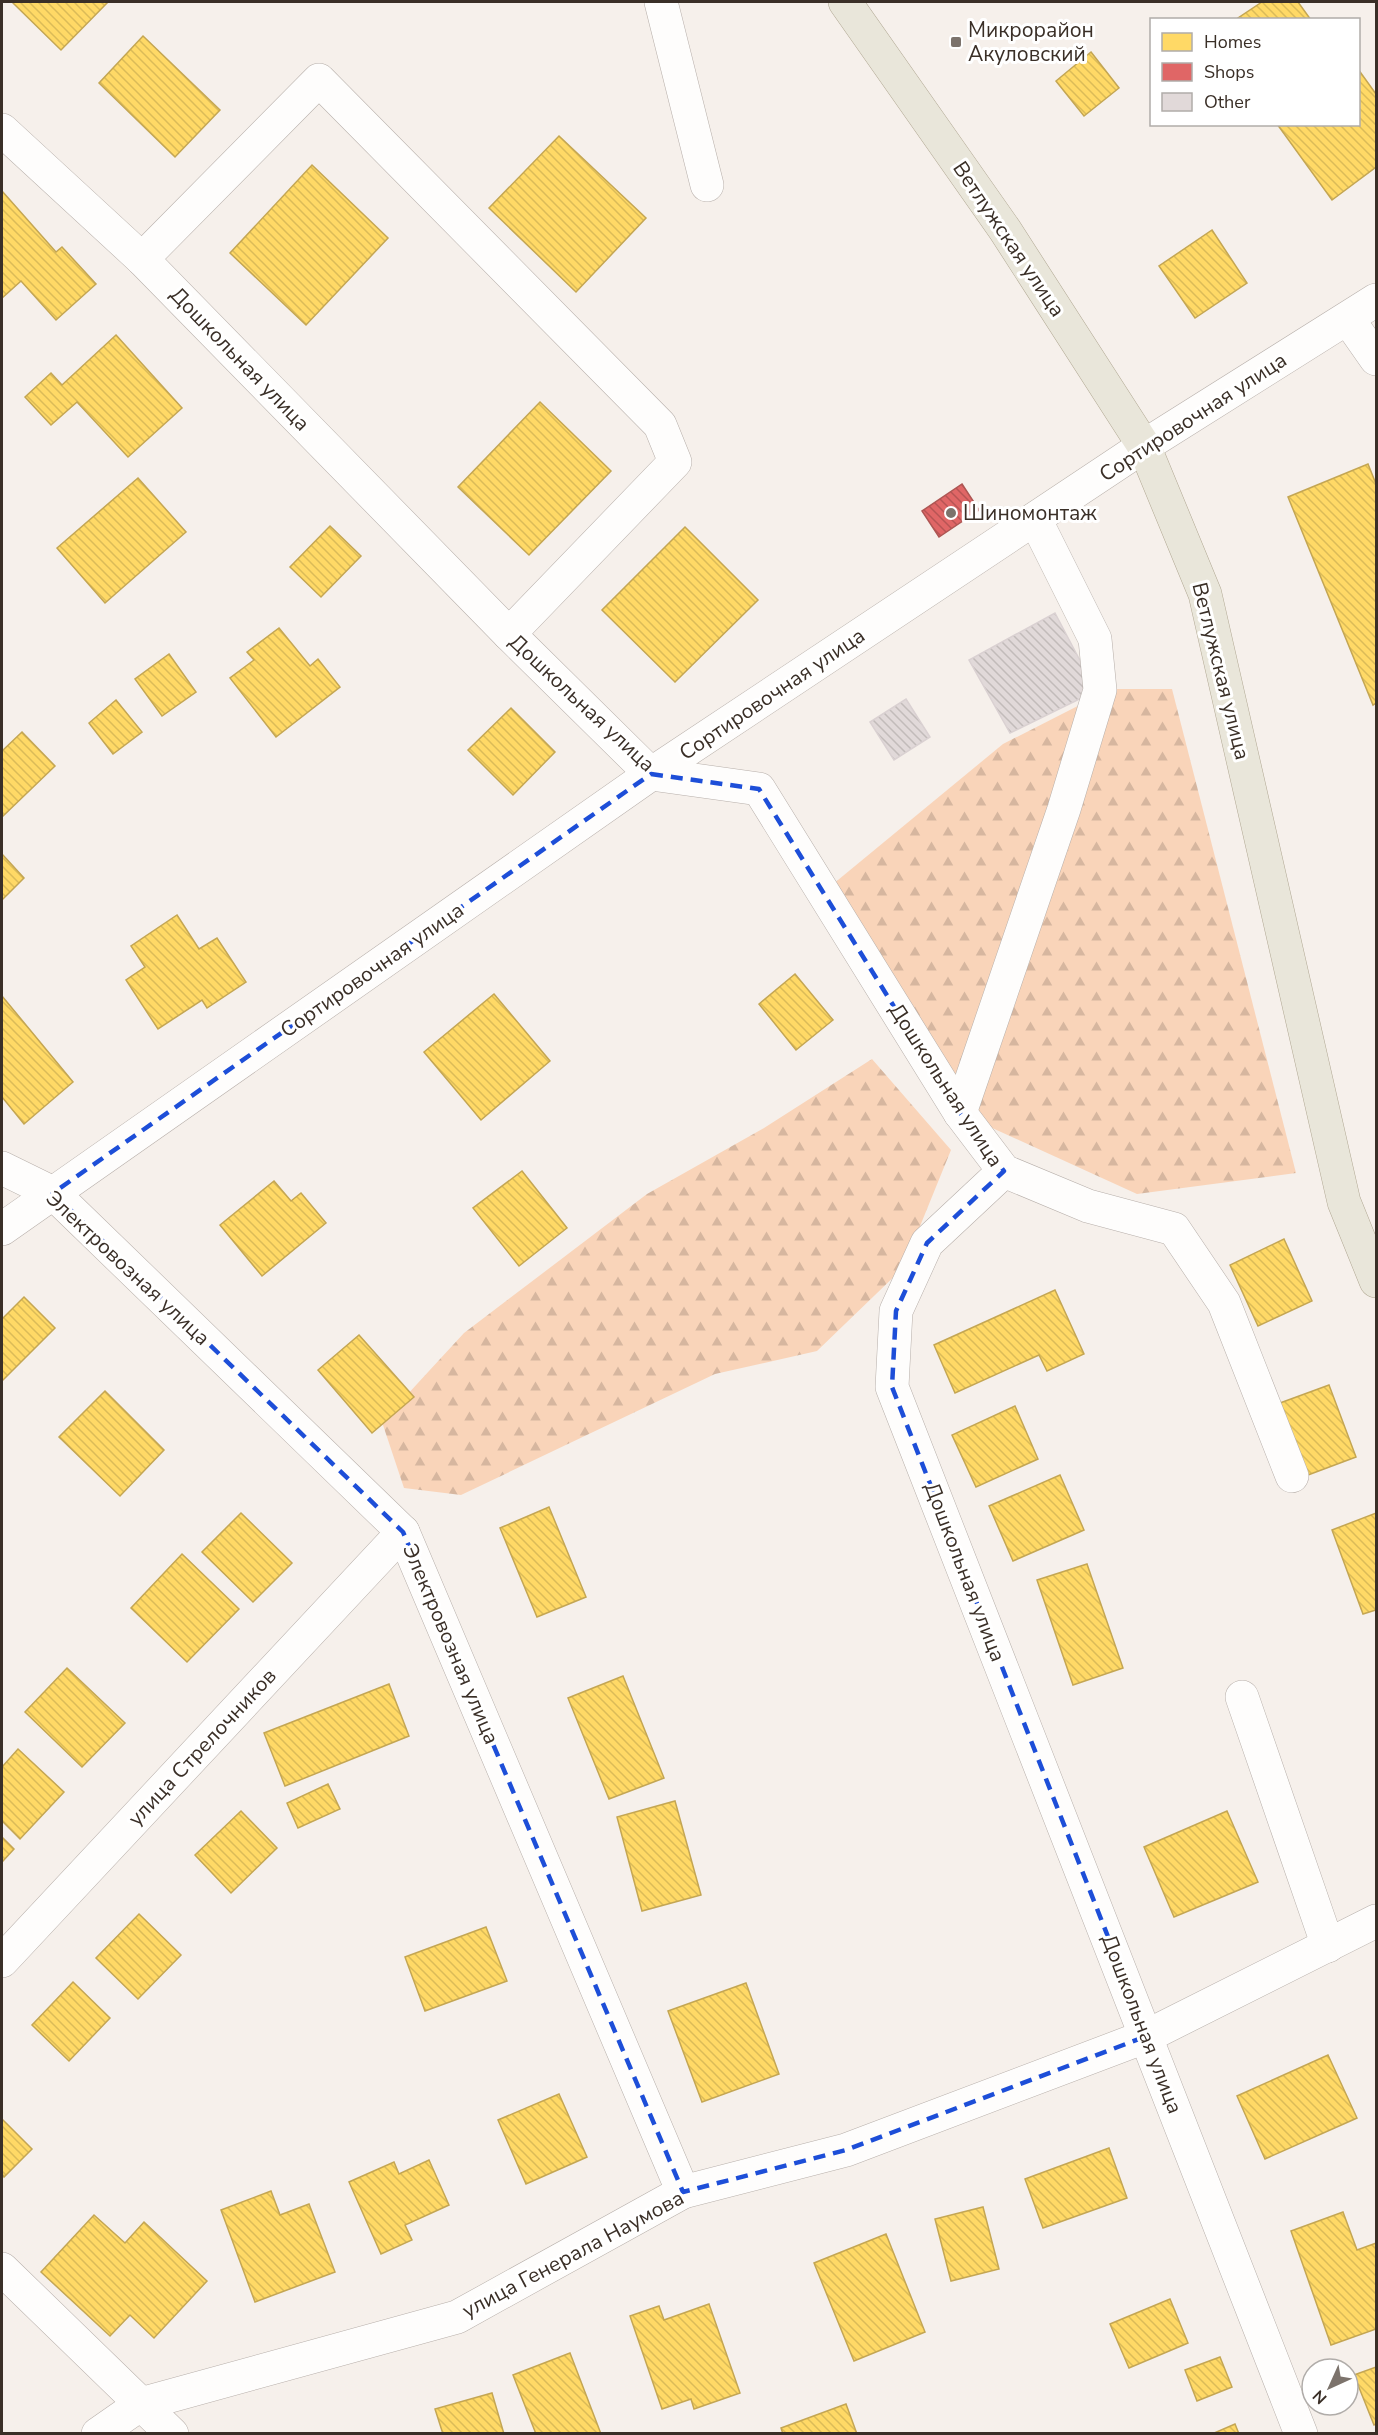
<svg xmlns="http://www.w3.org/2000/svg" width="1378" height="2435" font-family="'Nunito Sans',sans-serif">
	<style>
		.forest { fill: url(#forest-firs) }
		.homes { fill: url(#homes-back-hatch); stroke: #c4a653; stroke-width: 1.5 }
		.shops { fill: url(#shops-back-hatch); stroke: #ae5653; stroke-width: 1.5 }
		.building { fill: url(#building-back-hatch); stroke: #dad1d2; stroke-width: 1.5 }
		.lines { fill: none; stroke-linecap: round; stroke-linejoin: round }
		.minor-casing { stroke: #b7afaa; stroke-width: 34 }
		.major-casing { stroke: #b0a792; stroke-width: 34 }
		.minor { stroke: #fefdfc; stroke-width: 33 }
		.major { stroke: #e9e6da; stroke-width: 33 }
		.marked { fill: none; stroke: #1d4ed8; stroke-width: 4.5; stroke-dasharray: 12 8; stroke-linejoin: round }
		.poi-dot { fill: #7c736c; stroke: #fff; stroke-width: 2 }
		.labels { text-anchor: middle; stroke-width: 6; stroke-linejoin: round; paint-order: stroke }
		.poi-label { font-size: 21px; fill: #3a2f27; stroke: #fff; text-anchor: start }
		.street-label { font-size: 21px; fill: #3a2f27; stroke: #fff }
	</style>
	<defs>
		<pattern id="forest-firs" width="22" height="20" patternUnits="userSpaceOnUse" patternTransform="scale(1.5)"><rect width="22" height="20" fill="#f9d4b9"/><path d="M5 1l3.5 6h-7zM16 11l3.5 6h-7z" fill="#d6b69f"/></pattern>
		<pattern id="homes-back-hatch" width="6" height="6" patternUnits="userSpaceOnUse" patternTransform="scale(1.5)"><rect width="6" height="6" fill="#ffd966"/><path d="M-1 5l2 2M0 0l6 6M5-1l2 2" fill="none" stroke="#dbbb58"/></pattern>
		<pattern id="shops-back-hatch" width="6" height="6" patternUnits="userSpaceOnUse" patternTransform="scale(1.5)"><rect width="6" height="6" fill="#e06666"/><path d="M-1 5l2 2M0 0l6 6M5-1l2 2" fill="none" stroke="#b75454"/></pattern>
		<pattern id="building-back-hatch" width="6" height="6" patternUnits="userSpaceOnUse" patternTransform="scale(1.5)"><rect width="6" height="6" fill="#e1d9d9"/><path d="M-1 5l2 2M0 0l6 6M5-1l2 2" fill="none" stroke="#c2bbba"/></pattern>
	</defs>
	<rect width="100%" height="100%" fill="#f6f0eb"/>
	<g class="forest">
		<path d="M1111,689H1172L1296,1173L1137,1194L979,1122L821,894L1003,744Z"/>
		<path d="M872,1059L951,1150L903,1268L817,1351L715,1374L461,1495L404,1488L382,1422L464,1333L647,1194L764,1128Z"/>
	</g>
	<g class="homes">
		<path d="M12,2H108L61,50Z"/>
		<path d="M1262,2H1298L1311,20H1235Z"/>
		<path d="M143,36L220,110L175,157L99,83Z"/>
		<path d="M1091,52L1119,88L1084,116L1056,81Z"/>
		<path d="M1358,69L1376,94V167L1332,200L1277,124H1358Z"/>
		<path d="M559,136L646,218L576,292L489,208Z"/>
		<path d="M312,165L388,238L306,325L230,253Z"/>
		<path d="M2,191L56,252L62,247L96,284L56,320L21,281L2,298Z"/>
		<path d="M1212,230L1247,283L1195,318L1159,266Z"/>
		<path d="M116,335L182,408L128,457L77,402L51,425L25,397L51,373L62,385Z"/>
		<path d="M540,402L611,471L529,555L458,487Z"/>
		<path d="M1368,464L1376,484V703L1373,705L1288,497Z"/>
		<path d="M138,478L186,532L105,603L57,548Z"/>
		<path d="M330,526L361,556L321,597L290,567Z"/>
		<path d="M685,527L758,600L675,682L602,610Z"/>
		<path d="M279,628L310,666L318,659L340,687L276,737L230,678L254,660L247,652Z"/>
		<path d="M169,654L196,692L162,716L135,679Z"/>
		<path d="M116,700L142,732L113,754L89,723Z"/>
		<path d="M511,708L555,752L513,795L468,750Z"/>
		<path d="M22,732L55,766L2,817V751Z"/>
		<path d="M2,854L24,878L2,900Z"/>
		<path d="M177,915L199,949L217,938L246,982L207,1008L202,1000L158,1029L126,980L145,967L131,946Z"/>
		<path d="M795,974L833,1020L796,1050L759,1004Z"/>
		<path d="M494,994L550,1061L481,1120L424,1052Z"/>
		<path d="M2,996L73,1082L24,1124L2,1097Z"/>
		<path d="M522,1171L567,1228L519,1266L473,1208Z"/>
		<path d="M274,1181L291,1201L301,1193L326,1223L262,1276L220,1225Z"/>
		<path d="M1284,1239L1312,1301L1258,1326L1230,1265Z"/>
		<path d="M1055,1290L1084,1354L1047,1371L1039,1355L955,1393L934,1345Z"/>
		<path d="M24,1297L55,1328L2,1381V1319Z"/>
		<path d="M359,1335L414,1397L372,1433L318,1370Z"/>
		<path d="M1329,1385L1356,1457L1308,1475L1280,1403Z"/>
		<path d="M105,1391L164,1450L120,1496L59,1437Z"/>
		<path d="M1015,1406L1038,1459L976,1487L952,1435Z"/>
		<path d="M1060,1475L1084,1530L1013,1561L989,1506Z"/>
		<path d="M549,1507L586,1597L537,1617L500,1528Z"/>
		<path d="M241,1513L292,1563L253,1602L202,1552Z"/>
		<path d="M1376,1513V1610L1363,1614L1332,1530Z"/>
		<path d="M182,1554L239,1609L187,1662L131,1608Z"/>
		<path d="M1087,1564L1123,1668L1073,1685L1037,1580Z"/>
		<path d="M67,1668L125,1723L82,1767L25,1712Z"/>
		<path d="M623,1676L664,1778L609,1799L568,1698Z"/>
		<path d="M389,1684L409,1736L285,1786L264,1733Z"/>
		<path d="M18,1749L64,1792L20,1839L2,1821V1767Z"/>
		<path d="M328,1784L340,1809L298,1828L287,1803Z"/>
		<path d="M675,1801L701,1895L642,1911L617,1817Z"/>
		<path d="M241,1811L277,1848L231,1893L195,1855Z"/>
		<path d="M1227,1811L1258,1882L1174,1917L1144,1847Z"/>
		<path d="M2,1837L14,1849L2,1862Z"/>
		<path d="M139,1914L181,1955L138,1999L96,1958Z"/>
		<path d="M486,1927L507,1981L425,2011L405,1957Z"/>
		<path d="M73,1982L110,2018L69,2061L32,2025Z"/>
		<path d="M746,1983L779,2074L702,2102L668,2011Z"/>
		<path d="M1328,2055L1357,2118L1265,2159L1237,2096Z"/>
		<path d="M559,2094L587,2157L526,2184L498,2120Z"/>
		<path d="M2,2119L32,2149L4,2177L2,2174Z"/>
		<path d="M1109,2148L1127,2198L1043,2228L1025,2179Z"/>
		<path d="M429,2160L449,2205L405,2225L412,2240L381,2254L349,2182L394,2162L399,2174Z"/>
		<path d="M271,2191L280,2215L309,2204L335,2272L255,2302L221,2210Z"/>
		<path d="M983,2207L999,2269L951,2281L935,2219Z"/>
		<path d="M1343,2212L1357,2250L1376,2243V2329L1331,2345L1291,2231Z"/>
		<path d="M94,2215L125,2243L144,2222L207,2281L154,2338L130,2315L110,2336L41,2272Z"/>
		<path d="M886,2234L925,2332L854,2361L814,2263Z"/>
		<path d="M1170,2299L1188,2343L1129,2368L1110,2324Z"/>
		<path d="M709,2304L740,2393L694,2409L691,2399L662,2409L630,2316L659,2306L664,2320Z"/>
		<path d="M570,2353L601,2434H536L513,2375Z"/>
		<path d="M1220,2357L1232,2387L1197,2401L1185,2370Z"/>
		<path d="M1376,2367V2424L1374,2425L1354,2375Z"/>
		<path d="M492,2393L504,2434H443L435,2409Z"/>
		<path d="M846,2404L857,2434H783L781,2428Z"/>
		<path d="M1235,2424L1239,2434H1212Z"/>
	</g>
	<path class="shops" d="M962,484L979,510L939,537L922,511Z"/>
	<g class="building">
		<path d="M1055,613L1096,691L1010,733L969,660Z"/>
		<path d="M906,699L930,737L894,760L870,722Z"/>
	</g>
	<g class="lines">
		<defs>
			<g id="minor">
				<path d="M661,2L707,185"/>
				<path d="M2,130L142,259L509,634L651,774L759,789L960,1113L1004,1171L1088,1206L1174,1229L1224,1303L1292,1476"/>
				<path d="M142,259L319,80L660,425L675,462L509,634"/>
				<path d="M1348,319L1376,359"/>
				<path d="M960,1113L1064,809L1100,690L1095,639L1035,519"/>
				<path d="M2,1168L53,1193L403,1532L683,2192"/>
				<path d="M1004,1171L927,1243L896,1311L892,1387L1301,2434"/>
				<path d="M2,1229L651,774L1144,446L1376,300"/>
				<path d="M1242,1697L1328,1946"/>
				<path d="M2,1961L403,1532"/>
				<path d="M2,2269L172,2434"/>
				<path d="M98,2434L141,2404L457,2317L683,2192L846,2150L1147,2036L1376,1921"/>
			</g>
			<path id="major" d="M845,2L1005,230L1144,446L1205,594L1344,1202L1376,1281"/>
		</defs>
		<use href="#minor" class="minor-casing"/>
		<use href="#major" class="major-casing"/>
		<use href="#minor" class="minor"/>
		<use href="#major" class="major"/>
	</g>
	<path class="marked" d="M651,774L759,789L960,1113L1004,1171L927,1243L896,1311L892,1387L1147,2036L846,2150L683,2192L403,1532L53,1193Z"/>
	<g class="poi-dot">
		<rect x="950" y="36" width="12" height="12" rx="3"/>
		<circle cx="951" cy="513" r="6"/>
	</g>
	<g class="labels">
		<g class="poi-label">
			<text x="968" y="37">Микрорайон<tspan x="968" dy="24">Акуловский</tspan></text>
			<text x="963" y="520">Шиномонтаж</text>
		</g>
		<g class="street-label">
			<text transform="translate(1009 239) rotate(56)" y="7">Ветлужская улица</text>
			<text transform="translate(240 359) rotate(46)" y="7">Дошкольная улица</text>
			<text transform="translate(1193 417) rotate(-33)" y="7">Сортировочная улица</text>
			<text transform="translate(1221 671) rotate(76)" y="7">Ветлужская улица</text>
			<text transform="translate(772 694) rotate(-34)" y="7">Сортировочная улица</text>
			<text transform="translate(582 703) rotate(43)" y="7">Дошкольная улица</text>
			<text transform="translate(372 970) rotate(-35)" y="7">Сортировочная улица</text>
			<text transform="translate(946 1085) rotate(57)" y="7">Дошкольная улица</text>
			<text transform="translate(128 1268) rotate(43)" y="7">Электровозная улица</text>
			<text transform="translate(965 1572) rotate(69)" y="7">Дошкольная улица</text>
			<text transform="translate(451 1644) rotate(67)" y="7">Электровозная улица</text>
			<text transform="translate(202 1747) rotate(-47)" y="7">улица Стрелочников</text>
			<text transform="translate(1142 2024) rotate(69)" y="7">Дошкольная улица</text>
			<text transform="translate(573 2254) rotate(-28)" y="7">улица Генерала Наумова</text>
		</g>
	</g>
	<rect width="1378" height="2435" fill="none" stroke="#3a2f27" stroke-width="6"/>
	<rect x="1150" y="18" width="210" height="108" fill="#ffffff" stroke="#b0aca9" stroke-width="1.5"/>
	<rect x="1162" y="33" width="30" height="18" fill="#ffd966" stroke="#b0aca9" stroke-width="1.5"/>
	<text x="1204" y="48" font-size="18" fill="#3a2f27">Homes</text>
	<rect x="1162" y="63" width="30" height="18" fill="#e06666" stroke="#b0aca9" stroke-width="1.5"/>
	<text x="1204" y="78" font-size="18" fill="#3a2f27">Shops</text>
	<rect x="1162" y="93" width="30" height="18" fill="#e1d9d9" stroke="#b0aca9" stroke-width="1.5"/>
	<text x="1204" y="108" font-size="18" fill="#3a2f27">Other</text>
	<g transform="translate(1330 2387) rotate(225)"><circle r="28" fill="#ffffff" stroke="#b0aca9" stroke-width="1.5"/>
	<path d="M0-4.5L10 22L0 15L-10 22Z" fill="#7c736c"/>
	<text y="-9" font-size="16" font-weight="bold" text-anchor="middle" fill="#3a2f27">N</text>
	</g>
</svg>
